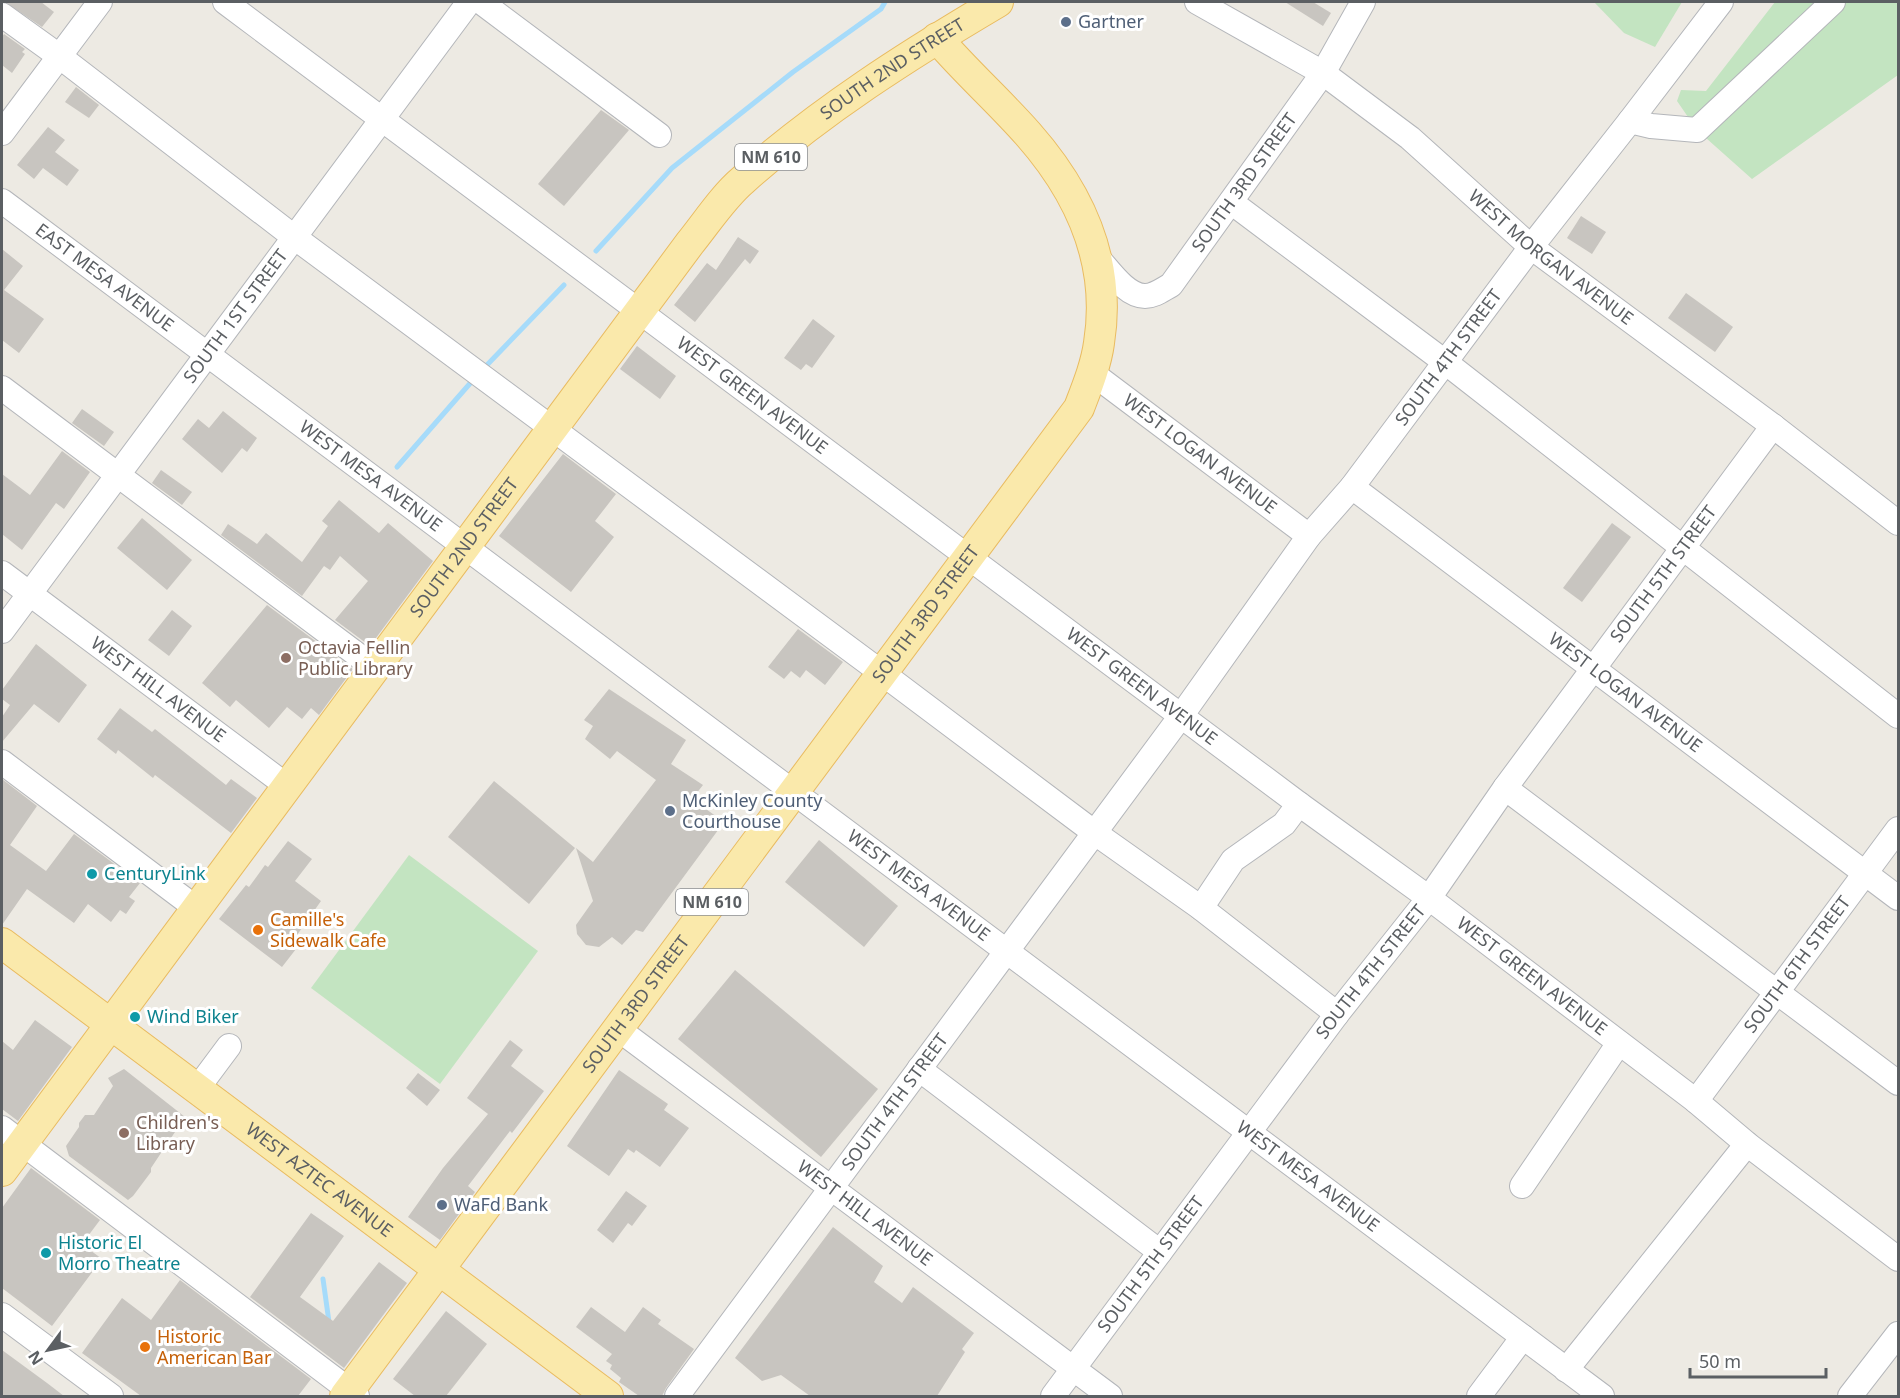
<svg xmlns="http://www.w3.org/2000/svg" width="1900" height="1398" font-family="'Noto Sans',sans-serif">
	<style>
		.green { fill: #c3e4c1 }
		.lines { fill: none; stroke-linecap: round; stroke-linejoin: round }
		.stream { stroke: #a6dbfa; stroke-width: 5 }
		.building { fill: #c8c5c0 }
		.minor-casing { stroke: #b4b6ba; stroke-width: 26 }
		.major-casing { stroke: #e9bb60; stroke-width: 32 }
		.minor { stroke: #fff; stroke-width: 24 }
		.major { stroke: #fae9ab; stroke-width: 30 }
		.service-dot { fill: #5c6f8a; stroke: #fff; stroke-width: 2 }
		.education-dot { fill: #8d6e63; stroke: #fff; stroke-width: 2 }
		.culture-dot { fill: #0f9aa8; stroke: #fff; stroke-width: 2 }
		.food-dot { fill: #e8710a; stroke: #fff; stroke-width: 2 }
		.labels { text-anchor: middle; stroke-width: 6; stroke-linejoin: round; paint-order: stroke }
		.shield { fill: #fff; stroke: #8c8f92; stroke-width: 1.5 }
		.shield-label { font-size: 16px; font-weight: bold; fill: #5b5f63 }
		.service-label { font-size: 18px; fill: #4e5e75; stroke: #fff; text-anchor: start }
		.street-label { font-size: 18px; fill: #5b5f63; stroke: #fff }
		.education-label { font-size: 18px; fill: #785e54; stroke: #fff; text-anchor: start }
		.culture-label { font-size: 18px; fill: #0d838f; stroke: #fff; text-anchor: start }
		.food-label { font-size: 18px; fill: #c56008; stroke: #fff; text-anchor: start }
	</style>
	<rect width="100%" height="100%" fill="#edeae3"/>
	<g class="green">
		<path d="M1594,2H1682L1655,47L1624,33Z"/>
		<path d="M1775,2H1898V75L1752,179L1697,130L1677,101L1681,90L1706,91Z"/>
		<path d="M409,855L538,951L440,1084L311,988Z"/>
	</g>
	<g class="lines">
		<g class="stream">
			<path d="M596,251L672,168L793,72L881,9L885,2"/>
			<path d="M486,366L564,285"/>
			<path d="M397,467L473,380"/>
			<path d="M323,1279L329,1322"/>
		</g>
	</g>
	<g class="building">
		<path d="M5,2H41L54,12L42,27Z"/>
		<path d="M1285,2H1313L1331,13L1323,26Z"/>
		<path d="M4,34L25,49L22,52L25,54L12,73L2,65V37Z"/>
		<path d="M76,87L99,105L89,118L65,102Z"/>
		<path d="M601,110L629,130L564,206L538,184Z"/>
		<path d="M48,127L65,140L55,152L79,170L67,186L43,168L34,179L17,165Z"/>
		<path d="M1581,216L1606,232L1592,254L1567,238Z"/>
		<path d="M738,237L759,251L750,264L745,259L695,322L674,305L707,263L716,270Z"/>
		<path d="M2,249L23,266L4,290L44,319L19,353L2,340Z"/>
		<path d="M1686,293L1733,327L1715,352L1668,318Z"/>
		<path d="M813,319L835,336L812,368L806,364L801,370L784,358Z"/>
		<path d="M637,346L676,376L660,399L620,369Z"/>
		<path d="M82,409L114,432L104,446L72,423Z"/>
		<path d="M223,411L257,438L247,452L242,448L222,473L182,439L198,419L209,428Z"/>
		<path d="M62,451L90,472L64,509L56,503L22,550L2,534V474L30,495Z"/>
		<path d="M563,454L616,494L595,521L614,537L571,592L499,536Z"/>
		<path d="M161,470L192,492L182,505L152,483Z"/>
		<path d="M339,500L379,533L388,523L433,561L370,646L335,620L368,581L340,556L330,570L324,566L302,596L221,535L228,524L257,544L266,533L302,562L328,526L322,521Z"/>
		<path d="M142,518L192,560L167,590L117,548Z"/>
		<path d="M1612,523L1631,537L1582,602L1563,588Z"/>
		<path d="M267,605L353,669L319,715L311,708L302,719L287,707L269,728L236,700L230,707L202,683Z"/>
		<path d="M172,610L192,626L169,656L148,640Z"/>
		<path d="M798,629L843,662L825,685L806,670L800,678L791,671L784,679L768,667Z"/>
		<path d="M36,644L87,685L59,723L34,704L2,742V717L10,705L2,699V690Z"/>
		<path d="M609,689L686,740L671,764L703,785L692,799L724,822L643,932L636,930L622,945L612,937L599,947L586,945L577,934L576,925L593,901L576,848L593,862L656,780L617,751L610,759L585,739L593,726L584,720Z"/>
		<path d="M120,708L152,732L155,729L226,785L231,779L257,798L231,833L155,775L153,778L118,750L116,754L97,739Z"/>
		<path d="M2,779L37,806L10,845L46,871L74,834L140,883L129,897L135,901L126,914L120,910L111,922L88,904L74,923L27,889L2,925Z"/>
		<path d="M494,781L575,848L529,904L448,837Z"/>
		<path d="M819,840L898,906L864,947L785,882Z"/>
		<path d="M288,841L312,859L295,881L321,901L290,945L296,949L282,967L219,919L246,885L249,887L265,865L268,867Z"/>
		<path d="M735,970L878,1089L821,1157L678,1039Z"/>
		<path d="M35,1020L72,1047L18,1121L2,1109V1041L13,1050Z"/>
		<path d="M510,1040L523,1050L511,1066L544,1091L512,1133L510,1131L468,1186L475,1192L440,1240L408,1217L443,1168L488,1114L467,1098Z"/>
		<path d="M124,1069L185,1117L151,1168V1172L133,1196L128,1200L69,1156L66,1146L79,1127V1123L85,1115H94L113,1086L108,1078Z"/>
		<path d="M619,1070L668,1104L664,1110L689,1128L660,1167L636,1150L634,1153L628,1149L609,1176L567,1146Z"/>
		<path d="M418,1073L440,1090L427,1106L406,1088Z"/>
		<path d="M31,1168L100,1220L82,1244L102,1259L52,1326L2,1288V1208Z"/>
		<path d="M626,1191L647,1206L632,1226L628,1223L613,1243L597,1230Z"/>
		<path d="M311,1213L344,1236L300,1297L333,1321L379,1262L407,1283L344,1368L250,1297Z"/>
		<path d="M833,1227L883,1266L874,1282L902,1303L913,1287L974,1333L962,1349L965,1352L937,1396H810L781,1375L762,1381L735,1358Z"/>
		<path d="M180,1280L311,1379L298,1396H141L82,1353L122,1298L151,1320Z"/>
		<path d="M591,1307L625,1332L643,1307L661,1320L658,1324L694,1349L666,1388L662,1396H639L619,1382L621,1378L610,1369L612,1365L606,1361L612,1354L576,1327Z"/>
		<path d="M446,1311L487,1344L446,1396H415L393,1379Z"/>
		<path d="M2,1350L47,1383L64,1396H2Z"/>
	</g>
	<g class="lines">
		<defs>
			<g id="minor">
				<path id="s1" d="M225,2L1299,804L1429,898L1696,1101L1747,1144L1898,1259"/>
				<path d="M481,2L659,135"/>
				<path id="s2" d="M1197,2L1323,73L1410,138L1531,247L1773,426L1898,523"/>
				<path d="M2,15L59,56L294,237L882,673L1095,833L1201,908L1337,1014"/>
				<path d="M1630,121L1651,126L1697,130L1833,2"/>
				<path d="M2,133L100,2"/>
				<path id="s3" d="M2,201L1602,1396"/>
				<path d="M1231,202L1445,362L1898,716"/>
				<path id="s4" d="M1097,257C1109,270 1126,296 1145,296C1155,296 1163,289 1171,285L1323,73L1363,2"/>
				<path id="s5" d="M1092,373L1309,536"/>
				<path d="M2,388L375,668"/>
				<path id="s6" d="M1352,487L1898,898"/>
				<path id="s7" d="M2,573L287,786"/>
				<path id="s8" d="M2,631L469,2"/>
				<path d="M2,762L196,908"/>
				<path d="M1505,788L1898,1083"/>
				<path d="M1201,908L1233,860L1284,824L1299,804"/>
				<path id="s9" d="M618,1029L1110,1396"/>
				<path d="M919,1069L1160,1252"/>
				<path d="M197,1089L229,1046"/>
				<path id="s10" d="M1696,1101L1898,829"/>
				<path d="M2,1128L357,1396"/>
				<path d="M1522,1186L1619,1043"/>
				<path d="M2,1315L111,1396"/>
				<path d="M1566,1370L1747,1144"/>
				<path id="s11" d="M677,1396L1181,716L1309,536L1352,487L1531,247L1630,121L1721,2"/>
				<path id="s12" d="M1053,1396L1337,1014L1429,898L1505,788L1773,426"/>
				<path d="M1479,1396L1523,1337"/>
				<path d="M1850,1396L1898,1334"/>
			</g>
			<g id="major">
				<path id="s13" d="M2,943L608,1396"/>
				<path id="s14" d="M2,1171L690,243C707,222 723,197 743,180C820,111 910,54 998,2"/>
				<path id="s15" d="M345,1396L1079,408C1087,387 1096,365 1099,343C1112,262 1080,193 1028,134C999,101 966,72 937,38"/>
			</g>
		</defs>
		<use href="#minor" class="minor-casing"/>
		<use href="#major" class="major-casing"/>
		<use href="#minor" class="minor"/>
		<use href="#major" class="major"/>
	</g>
	<g class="service-dot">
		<circle cx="1066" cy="22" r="6"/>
		<circle cx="670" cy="811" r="6"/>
		<circle cx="442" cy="1205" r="6"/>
	</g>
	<g class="education-dot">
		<circle cx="286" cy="658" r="6"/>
		<circle cx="124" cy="1133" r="6"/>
	</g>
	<g class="culture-dot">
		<circle cx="92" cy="874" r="6"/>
		<circle cx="135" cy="1017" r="6"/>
		<circle cx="46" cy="1253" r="6"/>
	</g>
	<g class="food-dot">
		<circle cx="258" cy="930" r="6"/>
		<circle cx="145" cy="1347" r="6"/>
	</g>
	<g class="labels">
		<g class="shield">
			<rect x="735" y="144" width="72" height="26" rx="4.5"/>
			<rect x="676" y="889" width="72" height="26" rx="4.5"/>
		</g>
		<g class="shield-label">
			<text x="771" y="163">NM 610</text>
			<text x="712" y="908">NM 610</text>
		</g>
		<g class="service-label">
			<text x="1078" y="28">Gartner</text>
			<text x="682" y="807">McKinley County<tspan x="682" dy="21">Courthouse</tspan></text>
			<text x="454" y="1211">WaFd Bank</text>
		</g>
		<g class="street-label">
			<text dy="6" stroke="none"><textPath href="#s14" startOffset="1424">SOUTH 2ND STREET</textPath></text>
			<text dy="6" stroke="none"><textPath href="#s4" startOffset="218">SOUTH 3RD STREET</textPath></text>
			<text dy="6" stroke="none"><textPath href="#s2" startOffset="438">WEST MORGAN AVENUE</textPath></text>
			<text dy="6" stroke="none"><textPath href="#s3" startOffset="128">EAST MESA AVENUE</textPath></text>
			<text dy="6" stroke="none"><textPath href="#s8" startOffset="392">SOUTH 1ST STREET</textPath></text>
			<text dy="6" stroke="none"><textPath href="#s11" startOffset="1294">SOUTH 4TH STREET</textPath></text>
			<text dy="6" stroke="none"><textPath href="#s1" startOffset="658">WEST GREEN AVENUE</textPath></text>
			<text dy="6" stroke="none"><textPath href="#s5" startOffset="135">WEST LOGAN AVENUE</textPath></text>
			<text dy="6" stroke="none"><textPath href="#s3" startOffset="460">WEST MESA AVENUE</textPath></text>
			<text dy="6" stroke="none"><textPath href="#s14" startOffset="776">SOUTH 2ND STREET</textPath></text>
			<text dy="6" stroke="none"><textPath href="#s12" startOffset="1024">SOUTH 5TH STREET</textPath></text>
			<text dy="6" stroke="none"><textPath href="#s15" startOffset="974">SOUTH 3RD STREET</textPath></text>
			<text dy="6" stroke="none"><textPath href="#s1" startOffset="1144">WEST GREEN AVENUE</textPath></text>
			<text dy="6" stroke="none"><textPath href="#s7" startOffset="195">WEST HILL AVENUE</textPath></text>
			<text dy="6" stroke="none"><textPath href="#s6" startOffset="342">WEST LOGAN AVENUE</textPath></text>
			<text dy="6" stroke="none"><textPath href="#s3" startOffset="1144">WEST MESA AVENUE</textPath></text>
			<text dy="6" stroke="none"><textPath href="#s10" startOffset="170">SOUTH 6TH STREET</textPath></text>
			<text dy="6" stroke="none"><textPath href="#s12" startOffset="530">SOUTH 4TH STREET</textPath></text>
			<text dy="6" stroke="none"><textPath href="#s1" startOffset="1630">WEST GREEN AVENUE</textPath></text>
			<text dy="6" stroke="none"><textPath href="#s15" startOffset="488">SOUTH 3RD STREET</textPath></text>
			<text dy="6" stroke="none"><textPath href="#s11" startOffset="366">SOUTH 4TH STREET</textPath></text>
			<text dy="6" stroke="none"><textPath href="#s3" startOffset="1630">WEST MESA AVENUE</textPath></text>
			<text dy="6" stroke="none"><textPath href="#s13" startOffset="396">WEST AZTEC AVENUE</textPath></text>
			<text dy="6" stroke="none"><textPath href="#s9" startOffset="308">WEST HILL AVENUE</textPath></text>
			<text dy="6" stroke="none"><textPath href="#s12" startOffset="164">SOUTH 5TH STREET</textPath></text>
		</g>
		<g class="education-label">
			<text x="298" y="654">Octavia Fellin<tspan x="298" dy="21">Public Library</tspan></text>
			<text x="136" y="1129">Children's<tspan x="136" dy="21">Library</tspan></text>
		</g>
		<g class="culture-label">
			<text x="104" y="880">CenturyLink</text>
			<text x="147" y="1023">Wind Biker</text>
			<text x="58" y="1249">Historic El<tspan x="58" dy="21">Morro Theatre</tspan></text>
		</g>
		<g class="food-label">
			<text x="270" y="926">Camille's<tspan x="270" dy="21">Sidewalk Cafe</tspan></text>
			<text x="157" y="1343">Historic<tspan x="157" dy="21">American Bar</tspan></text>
		</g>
	</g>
	<rect width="1900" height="1398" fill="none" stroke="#5b5f63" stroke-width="6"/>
	<g transform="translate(48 1350) rotate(237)" stroke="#ffffff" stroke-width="4.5" paint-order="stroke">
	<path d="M0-4.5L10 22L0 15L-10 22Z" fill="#5b5f63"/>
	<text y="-9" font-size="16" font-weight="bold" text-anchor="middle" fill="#5b5f63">N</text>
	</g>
	<path d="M1690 1368v9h136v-9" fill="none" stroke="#5b5f63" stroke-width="3"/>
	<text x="1699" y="1368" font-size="18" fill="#5b5f63" stroke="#ffffff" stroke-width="4.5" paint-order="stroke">50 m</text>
</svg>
